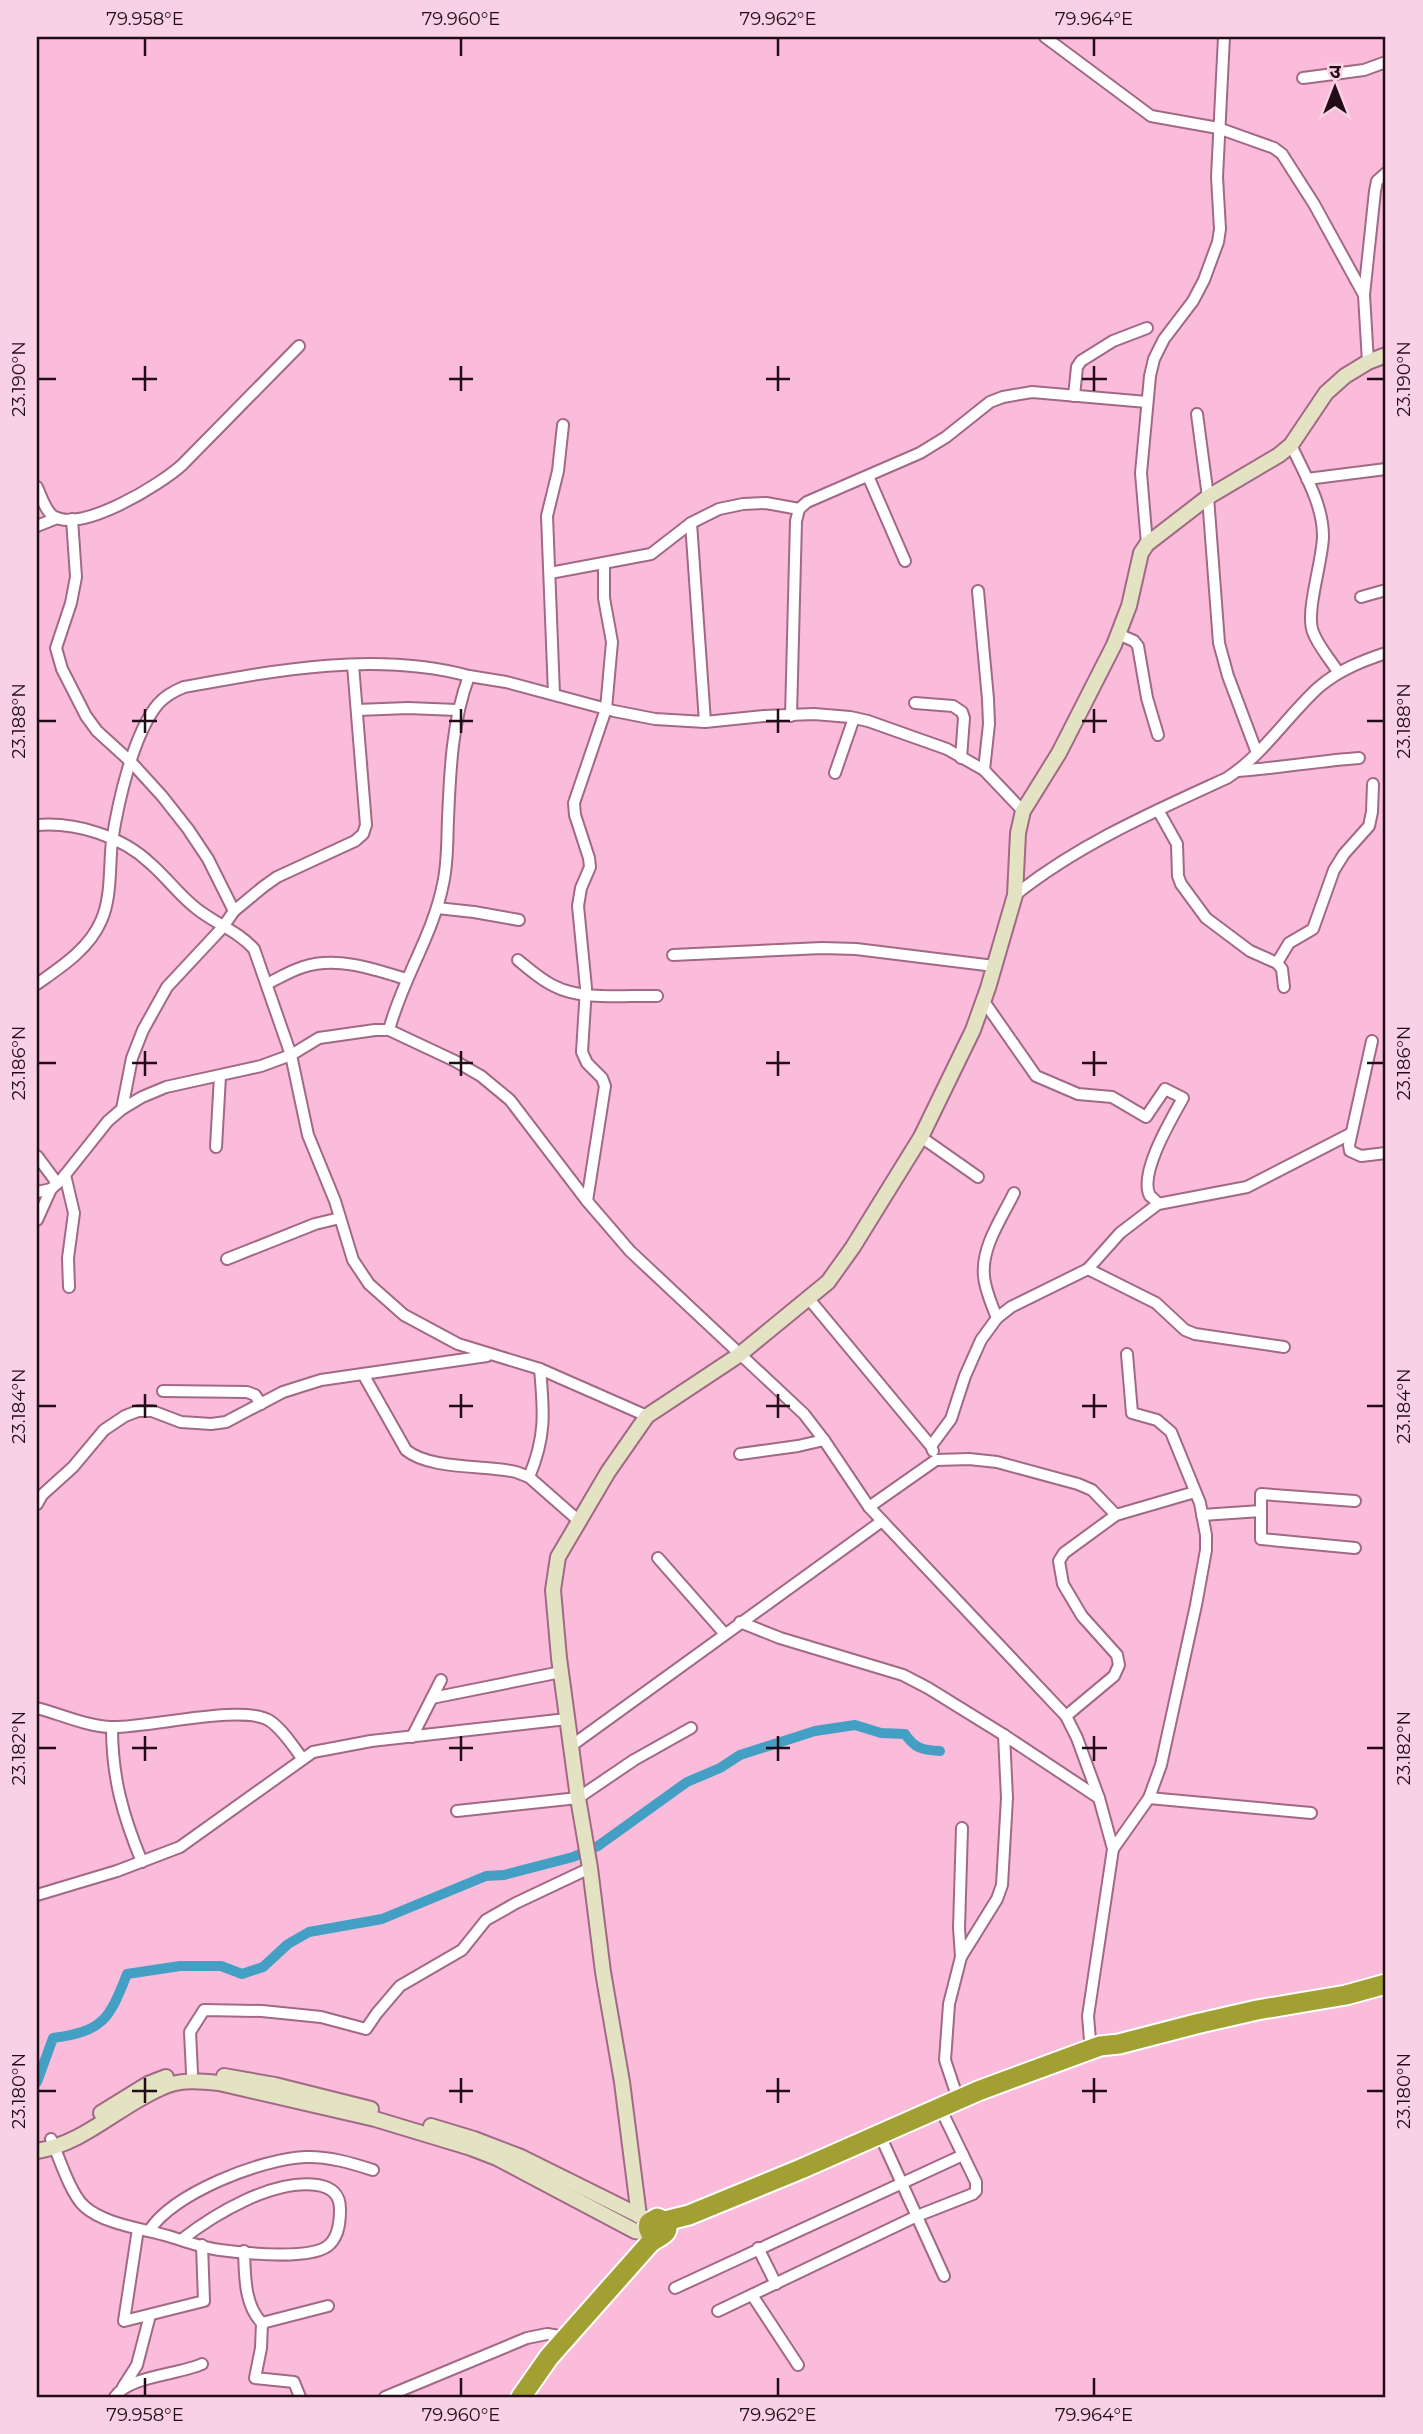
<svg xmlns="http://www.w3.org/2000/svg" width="1423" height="2434" font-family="Montserrat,'Noto Sans Devanagari',sans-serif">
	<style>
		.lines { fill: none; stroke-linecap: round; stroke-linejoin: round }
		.canal { stroke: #449fc4; stroke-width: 10 }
		.street-casing { stroke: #a16985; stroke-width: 14 }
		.secondary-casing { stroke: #a16985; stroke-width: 18 }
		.highway-casing { stroke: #fff; stroke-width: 23 }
		.street { stroke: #fff; stroke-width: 10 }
		.secondary { stroke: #e3e2c2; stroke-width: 14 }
		.highway { stroke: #a2a032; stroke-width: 19 }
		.ticks { fill: none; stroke: #210c17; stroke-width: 2.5 }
		.neatline { fill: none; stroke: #210c17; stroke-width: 2.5 }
		.ticks-label { font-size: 18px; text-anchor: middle; fill: #210c17 }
	</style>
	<rect width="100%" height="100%" fill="#fabcda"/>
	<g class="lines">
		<path class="canal" d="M37,2082L53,2038C103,2031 109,2020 127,1974L180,1966H221L242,1974L263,1967L288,1944L309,1932L382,1919L486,1876L504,1875L573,1857L598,1846L687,1782L720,1768L740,1755L815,1731L855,1725L881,1733L905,1734C915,1749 923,1750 940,1751"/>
		<defs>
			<g id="street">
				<path d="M1045,37L1151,116L1218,128L1274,148L1282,154L1314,204L1364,295"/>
				<path d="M1303,78L1364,70L1386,62"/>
				<path d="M1368,362L1364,295L1375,191L1377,181L1386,173"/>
				<path d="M1074,396L1077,367L1081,361L1113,341L1147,328"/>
				<path d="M1197,414L1208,497L1219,643L1228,676L1257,753"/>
				<path d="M1291,445C1304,473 1323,504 1323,536C1323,560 1305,612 1313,632C1318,646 1330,659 1338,672"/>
				<path d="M868,476L905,561"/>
				<path d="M1307,479L1386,469"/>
				<path d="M37,487C41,496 45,510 53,516C81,534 161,484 182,465L299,346"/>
				<path d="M72,519L76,577L71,603L56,648L62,669L86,716L97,731L131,762L162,796L188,829L208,859L234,911"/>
				<path d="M691,523L705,722"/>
				<path d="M37,526L57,518"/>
				<path d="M1147,544L1141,473L1150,376L1154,359L1164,339L1193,301L1204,280L1218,242L1220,229L1217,177L1224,37"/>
				<path d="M550,573L651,554L691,523L719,509L743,504L766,503L799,509"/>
				<path d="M978,591L988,699L989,724L984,770"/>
				<path d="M1361,597L1386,590"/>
				<path d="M1118,634L1134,641L1138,646L1147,698L1158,735"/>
				<path d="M554,694L547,516L558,471L563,425"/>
				<path d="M915,703L953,706L962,712L964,718L961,758"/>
				<path d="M357,710L408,708L457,710"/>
				<path d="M791,716L796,521L799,509L807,502L920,453L946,437L990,402L1003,397L1032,392L1147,402"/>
				<path d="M1237,771C1279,768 1318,761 1359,758"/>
				<path d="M835,773L854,718"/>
				<path d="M1158,810L1177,844L1178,876L1181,884L1206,918L1250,951L1277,963L1282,969L1284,987"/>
				<path d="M37,825C76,822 122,836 151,864C167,878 180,896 197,909C216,924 238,931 254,949L291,1055L308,1135L335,1201L353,1260L369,1284L404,1315L458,1344L540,1369L647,1416"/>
				<path d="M1015,895C1079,844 1153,812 1227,778C1264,754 1287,716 1319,687C1339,670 1362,661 1386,653"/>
				<path d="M437,908L474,912L519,920"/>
				<path d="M673,955L822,948L856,949L994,966"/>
				<path d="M518,960C529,969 541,980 554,986C583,1001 625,995 657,996"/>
				<path d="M1277,963L1289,943L1313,929L1334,870L1344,854L1369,826L1372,812L1373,784"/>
				<path d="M37,984C61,967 89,949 101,921C112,897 109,866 112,841C118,803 133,734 158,704C165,696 174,691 184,687C276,670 377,651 469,676"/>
				<path d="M267,984C279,978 290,971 303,967C337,956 374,969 406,979"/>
				<path d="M983,1000L1036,1076L1078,1094L1112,1097L1146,1117L1165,1089L1183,1098C1172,1118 1138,1174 1150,1196C1151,1196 1158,1203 1158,1204"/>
				<path d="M389,1030C402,980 433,935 443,884C448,862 447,840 448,819C450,771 452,721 469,676L506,682L614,711L655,719L705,722L764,716L814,714L850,717L868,721L947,749L984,770L1023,811"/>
				<path d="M1372,1041L1349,1145L1350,1151L1361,1156L1386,1153"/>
				<path d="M122,1109L132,1058L143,1030L167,987L223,927L234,911L263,887L277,877L355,841L363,834L366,825L353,665"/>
				<path d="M921,1137L978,1177"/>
				<path d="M216,1147L220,1076"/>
				<path d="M37,1156L57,1183"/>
				<path d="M65,1175L74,1213L68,1258L69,1287"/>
				<path d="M37,1192L51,1189"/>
				<path d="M587,1201L605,1086L602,1078L587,1063L582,1052L586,988L578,906L581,888L590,867L589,858L575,815L574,803L606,709L612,642L604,598V564"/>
				<path d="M37,1220L51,1189L61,1180L108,1121L122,1109L142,1097L166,1087L261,1066L291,1055L319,1038L375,1030H389L455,1061L481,1076L510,1100L587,1201L630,1251L804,1414L824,1440L869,1507L1066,1716L1077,1738L1099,1798L1113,1849L1088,2016L1091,2052"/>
				<path d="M227,1259L315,1224L340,1218"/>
				<path d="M1088,1269L1156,1303L1185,1330L1195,1334L1284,1347"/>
				<path d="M809,1299L931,1446L933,1451"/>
				<path d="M997,1318C992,1305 985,1290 984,1276C981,1247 1002,1218 1014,1193"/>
				<path d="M363,1374L406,1450C430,1470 486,1465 516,1472L529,1477L579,1521"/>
				<path d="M163,1391L247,1392L255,1395L261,1404"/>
				<path d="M931,1446L951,1419L965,1376L981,1340L997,1318L1011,1307L1088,1269L1120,1233L1158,1204L1247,1187L1350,1134"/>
				<path d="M740,1454L798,1446L824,1440"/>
				<path d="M529,1477C546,1437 544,1412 540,1369"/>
				<path d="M1355,1501L1261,1494V1539L1355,1548"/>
				<path d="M37,1504L42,1495L73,1467L104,1430L125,1416L138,1411H152L181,1422L211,1424L226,1422L283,1392L321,1380L487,1356"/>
				<path d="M869,1507L936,1460L969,1459L997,1462L1078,1484L1092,1490L1116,1515"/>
				<path d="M1202,1515L1261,1511"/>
				<path d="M658,1558L724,1633"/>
				<path d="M740,1622L780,1638L903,1675L928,1688L1004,1735L1099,1798"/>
				<path d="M432,1698L561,1672"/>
				<path d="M37,1708C60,1714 86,1726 110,1727C145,1729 243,1703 270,1721C283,1730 293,1746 302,1758"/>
				<path d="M1066,1716L1114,1676L1119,1665L1117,1655L1082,1616L1063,1584L1059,1561L1064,1553L1116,1515L1195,1492"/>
				<path d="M112,1727C112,1778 123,1816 142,1862"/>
				<path d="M412,1737L441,1680"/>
				<path d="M571,1746L882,1521"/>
				<path d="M1149,1798L1311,1813"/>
				<path d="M457,1811L578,1798L634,1760L691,1728"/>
				<path d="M1113,1849L1149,1798L1161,1765L1196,1605L1206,1550V1535L1200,1503L1171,1432L1157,1420L1132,1413L1127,1354"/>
				<path d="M37,1895L117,1871L180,1847L313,1752L371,1741L567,1719"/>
				<path d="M961,1957L959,1928L962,1828"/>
				<path d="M192,2073L190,2032L204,2010L262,2011L321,2017L366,2029L377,2013L400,1986L462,1950L486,1920L516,1903L590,1868"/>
				<path d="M958,2099L945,2060L949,2004L961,1957L997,1899L1002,1885L1007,1798L1004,1735"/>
				<path d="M51,2139C59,2157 70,2193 84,2206C103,2224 144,2229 168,2236C185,2241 203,2248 220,2250C243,2253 314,2261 330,2244C339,2235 340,2221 340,2209C340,2194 331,2187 317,2185C273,2179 216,2213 181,2240"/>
				<path d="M884,2144L944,2276"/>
				<path d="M138,2229L124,2321L204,2301L202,2245"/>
				<path d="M149,2231C173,2193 261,2159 305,2157C328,2156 351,2163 373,2170"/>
				<path d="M758,2248L776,2284"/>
				<path d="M244,2251C245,2275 244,2305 262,2323L328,2306"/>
				<path d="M675,2288L963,2155"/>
				<path d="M752,2295L798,2365"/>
				<path d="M718,2311L917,2216L973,2194L976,2191V2182L944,2116"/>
				<path d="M262,2323L261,2348L255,2378L294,2382L300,2397"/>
				<path d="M123,2387L137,2365L150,2315"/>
				<path d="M115,2397C128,2376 178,2375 202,2364"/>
				<path d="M385,2397L527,2338L547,2334L566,2337"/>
			</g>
			<g id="secondary">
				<path d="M224,2076L275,2085L371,2109"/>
				<path d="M101,2113L148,2084L166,2077"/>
				<path d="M431,2126L474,2139L521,2157L644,2218"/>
				<path d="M37,2151C85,2143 117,2107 161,2088C179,2079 200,2081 219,2083L375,2119L471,2148L497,2158L635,2231L651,2234"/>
				<path d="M639,2216L622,2082L603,1972L590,1868L578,1798L559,1658L553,1590L558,1557L608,1472L647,1416L739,1355L828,1282L853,1247L921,1137L973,1030L988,988L1015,895L1018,833L1023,811L1059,753L1114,645L1129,606L1141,553L1147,544L1208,497L1279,455L1291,445L1326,393L1345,376L1368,362L1386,355"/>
			</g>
			<g id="highway">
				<path d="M665,2221L689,2215L801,2169L978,2091L1100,2046L1119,2044L1196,2024L1257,2010L1346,1995L1386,1984"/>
				<path d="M521,2397L549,2357L650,2243C658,2236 671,2235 666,2222L657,2218L649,2223C647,2229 650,2235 657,2237"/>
			</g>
		</defs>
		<use href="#street" class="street-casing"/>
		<use href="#secondary" class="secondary-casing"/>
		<use href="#highway" class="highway-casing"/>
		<use href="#street" class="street"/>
		<use href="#secondary" class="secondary"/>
		<use href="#highway" class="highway"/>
	</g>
	<path class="ticks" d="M145,38V56M461,38V56M778,38V56M1094,38V56M145,366V391M461,366V391M778,366V391M1094,366V391M38,379H56M132,379H157M449,379H473M766,379H790M1082,379H1107M1367,379H1384M145,709V733M461,709V733M778,709V733M1094,709V733M38,721H56M132,721H157M449,721H473M766,721H790M1082,721H1107M1367,721H1384M145,1051V1076M461,1051V1076M778,1051V1076M1094,1051V1076M38,1063H56M132,1063H157M449,1063H473M766,1063H790M1082,1063H1107M1367,1063H1384M145,1394V1418M461,1394V1418M778,1394V1418M1094,1394V1418M38,1406H56M132,1406H157M449,1406H473M766,1406H790M1082,1406H1107M1367,1406H1384M145,1736V1761M461,1736V1761M778,1736V1761M1094,1736V1761M38,1748H56M132,1748H157M449,1748H473M766,1748H790M1082,1748H1107M1367,1748H1384M145,2078V2103M461,2078V2103M778,2078V2103M1094,2078V2103M38,2091H56M132,2091H157M449,2091H473M766,2091H790M1082,2091H1107M1367,2091H1384M145,2378V2396M461,2378V2396M778,2378V2396M1094,2378V2396"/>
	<rect width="1423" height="2434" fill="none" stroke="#f8d2e4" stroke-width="77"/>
	<g transform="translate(1335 88)" stroke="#f8d2e4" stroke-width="5" paint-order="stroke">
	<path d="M0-5L12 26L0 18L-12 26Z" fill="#210c17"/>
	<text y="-10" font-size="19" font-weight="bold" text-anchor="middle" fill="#210c17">उ</text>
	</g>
	<rect x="38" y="38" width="1346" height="2358" class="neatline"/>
	<g class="ticks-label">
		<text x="145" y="25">79.958°E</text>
		<text x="461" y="25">79.960°E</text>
		<text x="778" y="25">79.962°E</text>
		<text x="1094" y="25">79.964°E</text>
		<text transform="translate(19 379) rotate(-90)" y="6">23.190°N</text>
		<text transform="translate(1404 379) rotate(-90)" y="6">23.190°N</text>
		<text transform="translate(19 721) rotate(-90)" y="6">23.188°N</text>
		<text transform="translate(1404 721) rotate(-90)" y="6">23.188°N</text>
		<text transform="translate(19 1063) rotate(-90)" y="6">23.186°N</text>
		<text transform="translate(1404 1063) rotate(-90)" y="6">23.186°N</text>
		<text transform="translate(19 1406) rotate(-90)" y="6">23.184°N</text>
		<text transform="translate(1404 1406) rotate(-90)" y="6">23.184°N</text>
		<text transform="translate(19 1748) rotate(-90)" y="6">23.182°N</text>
		<text transform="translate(1404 1748) rotate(-90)" y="6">23.182°N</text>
		<text transform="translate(19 2091) rotate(-90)" y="6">23.180°N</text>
		<text transform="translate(1404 2091) rotate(-90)" y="6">23.180°N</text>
		<text x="145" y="2421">79.958°E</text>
		<text x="461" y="2421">79.960°E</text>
		<text x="778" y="2421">79.962°E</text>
		<text x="1094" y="2421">79.964°E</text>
	</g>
</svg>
